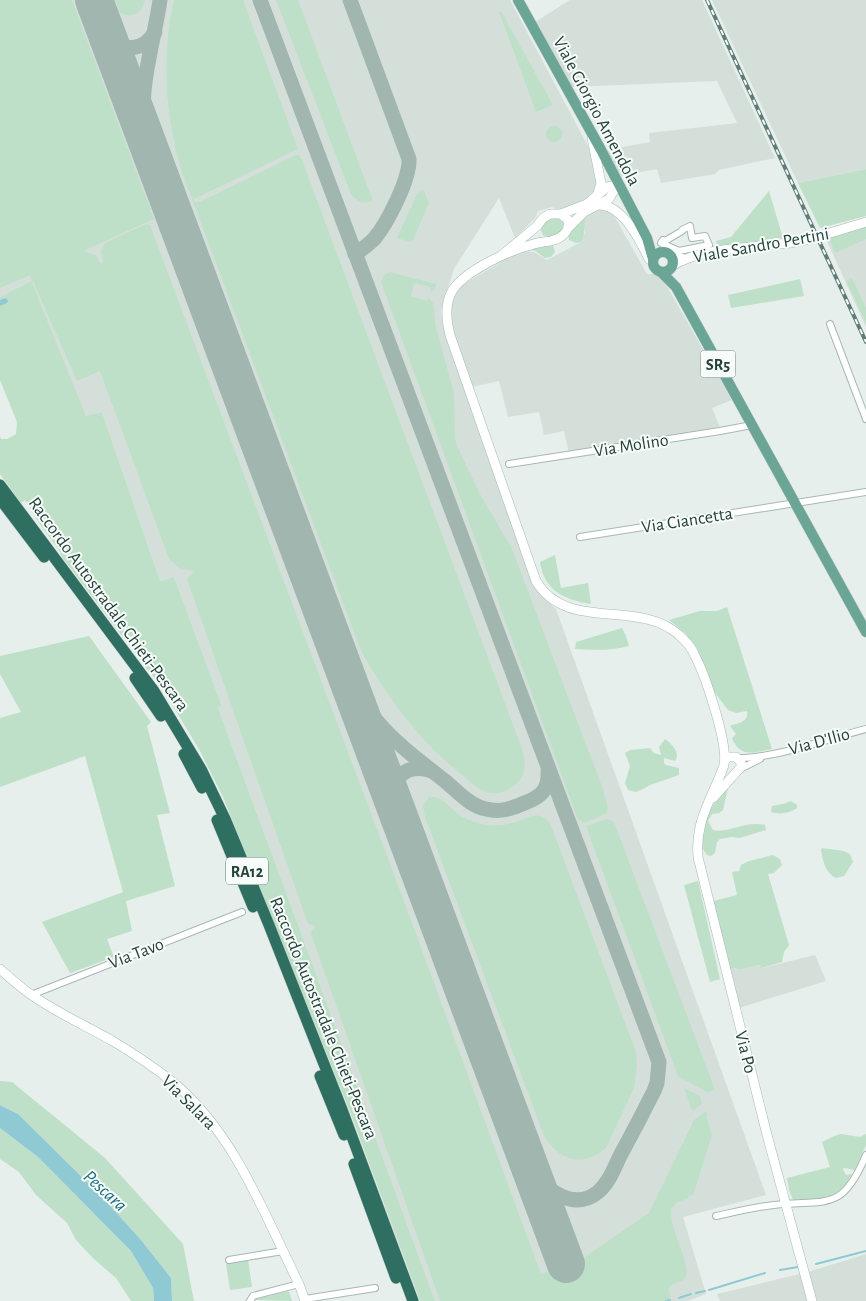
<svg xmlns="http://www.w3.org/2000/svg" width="866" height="1301" font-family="'Alegreya Sans',sans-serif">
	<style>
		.built { fill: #d4dfda }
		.green { fill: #bfe0c8 }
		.water { fill: #8ec9d4 }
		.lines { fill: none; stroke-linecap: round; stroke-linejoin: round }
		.stream { stroke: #8ec9d4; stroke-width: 2 }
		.canal { stroke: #8ec9d4; stroke-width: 5.5 }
		.taxiway { stroke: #a2b6b0; stroke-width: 15 }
		.runway { stroke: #a2b6b0; stroke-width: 38 }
		.street-casing { stroke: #a8b8b2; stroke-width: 8 }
		.secondary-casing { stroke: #a4bbb3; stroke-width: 10 }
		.primary-casing { stroke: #c2cac8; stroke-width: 11 }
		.highway-casing { stroke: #c2cac8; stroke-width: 12 }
		.street { stroke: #fff; stroke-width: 6 }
		.secondary { stroke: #fff; stroke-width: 9 }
		.primary { stroke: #6aa596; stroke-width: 10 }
		.highway { stroke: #2f6f62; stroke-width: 11 }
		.rail-casing { stroke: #5f7d75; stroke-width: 4 }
		.rail { stroke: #f7fbf9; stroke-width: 2; stroke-dasharray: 5.5; stroke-linecap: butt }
		.labels { text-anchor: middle; stroke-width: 4; stroke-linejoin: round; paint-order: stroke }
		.shield { fill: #f7fbf9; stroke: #637a73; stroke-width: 1 }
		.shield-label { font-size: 16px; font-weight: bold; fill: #24423a }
		.street-label { font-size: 18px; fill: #24423a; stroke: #f7fbf9 }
		.water-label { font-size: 19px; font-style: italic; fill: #1c6f80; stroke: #f7fbf9 }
	</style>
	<rect width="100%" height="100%" fill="#e6efeb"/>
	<g class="built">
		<path d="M0,0H510L589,148L597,182L594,192L589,200L563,210H557L552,207L538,211L535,218L515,238L499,198L454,269L441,310L443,326L534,587L539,594L556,609L766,1195L683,1217L706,1294L688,1301H435L310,957L218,708L222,706L174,577L160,581L102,412L86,417L32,282L0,297Z"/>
		<path d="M570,0H702L775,158L719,170L715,174L661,183L657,169L621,176L606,150L650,142L649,133L737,123L717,81L570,87L535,22Z"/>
		<path d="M712,0H866V169L798,183Z"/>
		<path d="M602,209L613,214L647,274H655L658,275L668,288L732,400L712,408L720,427L569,453L564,431L544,435L539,412L508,417L499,381L472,387L450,325L452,300L460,286L520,251L534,252L547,260L581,242L585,232L583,223L587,216L593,212Z"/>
		<path d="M866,227V327L826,239Z"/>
		<path d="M815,955L826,981L739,1008L729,966L738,970L760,965L762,968Z"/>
		<path d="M866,1254V1301H720L717,1294L808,1272Z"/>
	</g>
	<g class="green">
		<path d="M0,0H72L154,219L83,251L96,255L100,263L103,262L101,251L105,243L146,224L150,225L401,893L541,1274L585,1257L649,1213L694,1120L706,1111L708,1115L706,1116L712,1135L693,1195L689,1196L688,1199L677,1202L671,1209C669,1231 692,1262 685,1279L672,1285L669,1289L671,1301H440L311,934V932L315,927L314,925L308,924L187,579L194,571L179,568L169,559L100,371L77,381L33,281L32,282L86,416L102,412L160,581L174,577L222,706L218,708L310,957L435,1301H420L350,1112L223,797L200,751L164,691L62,557L59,550L39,523L25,500L21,503L0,474V437L1,439H7L16,434L17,422L0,380V297L32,281L30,275L0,288Z"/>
		<path d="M115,0H145C142,13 133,19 120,13Z"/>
		<path d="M174,0H243L298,149L194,199V202H199L296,155H299L302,160L522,749C526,763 527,774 516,784C507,792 495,796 484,791C476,788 469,780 462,775C419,741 388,698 361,651L183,175C165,119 161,57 174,0Z"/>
		<path d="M276,0H298L373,201C363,204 357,202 351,194Z"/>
		<path d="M501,11L553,105L536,112L499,12Z"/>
		<circle cx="554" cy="134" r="8"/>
		<path d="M866,169V216L820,228L798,183Z"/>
		<path d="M423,189L429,203L413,240L409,242L397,238L417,194Z"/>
		<path d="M769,191L783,238L718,248L716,241L731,237Z"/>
		<path d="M596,209H602C575,214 590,228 581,242L576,243L569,240L568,233L586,215Z"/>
		<path d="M556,217L560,219L564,223L561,231L549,237L543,235L541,230C542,222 548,218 556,217Z"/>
		<path d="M866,227V239L835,253L829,238Z"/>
		<path d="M553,245L555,252L551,257L545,258C541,256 539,253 535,251C515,244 487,273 469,278L520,249Z"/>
		<path d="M390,272L436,284L435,289L430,293L431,287L414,283L411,296L427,301L428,297L433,303L436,328L454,393L455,438L457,446L480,494L512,549L603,789L608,808L607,813L584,823L578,820L381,282L383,276Z"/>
		<path d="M852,278L866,308V323L846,281Z"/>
		<path d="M800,279L804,296L731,308L728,295Z"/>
		<path d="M555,555L561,588L588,583L591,604C565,600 544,591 540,562Z"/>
		<path d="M727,607L772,749C756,752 740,759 732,738L736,734L730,726C738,723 749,722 747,711L736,713L728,710L712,689L697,648L685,633L669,620L700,611H717Z"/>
		<path d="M622,628L626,636L629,646C611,651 593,650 575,649L576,642Z"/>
		<path d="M89,636L151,722L147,726L170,813L157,815L175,886L126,901L132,931L107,939L114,957L70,973L42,922L123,892L85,756L0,787V718L21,712L0,674V656Z"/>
		<path d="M665,739C672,744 681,753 675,761L664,758V763L666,765L679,768V775L650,785L641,790L636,792L628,790L625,783L630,766L625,753L630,750L650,748L654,753L661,755L659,747Z"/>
		<path d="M738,774L734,782L728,788L723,810L719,813L712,814L708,821L713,830C726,834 746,820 765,825L766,830L740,838L732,837L720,839L717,842L715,853L711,856L707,855C687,831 722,792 738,774Z"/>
		<path d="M429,797C442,795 449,807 458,814C467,820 478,824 488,825C496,826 507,825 515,822C528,818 540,809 550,823L636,1052L637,1066L634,1088L606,1148C583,1168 559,1161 544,1136L425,817L423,806Z"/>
		<path d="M791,801L797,805V808C790,813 780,815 771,812L772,806L783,804Z"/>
		<path d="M607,819L614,822L715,1090L707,1092L678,1076L586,826Z"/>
		<path d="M823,848C832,850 842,849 850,854L853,862L844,876L836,878C826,874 822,860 821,849Z"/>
		<path d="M773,855L780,859L782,865L774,873L768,874L789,945L784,952L782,962L761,968L760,965L738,970L735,968L731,969L713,901L737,895L732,872L739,871L741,865L749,861Z"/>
		<path d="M698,881L720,979L710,982L684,885Z"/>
		<path d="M0,1081L12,1082L105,1158L183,1244L194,1301H172L171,1278L141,1240L103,1198L18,1114L0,1105Z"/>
		<path d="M684,1088L700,1096L702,1104L692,1111Z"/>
		<path d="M0,1128L38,1157L131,1251L153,1288L154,1301H131L116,1278L94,1259L76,1240L67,1223L36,1195L19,1172L0,1159Z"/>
		<path d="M841,1134L860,1137L866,1134V1145L855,1170L844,1168L843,1169L846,1175L853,1174C838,1199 821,1202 793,1200L789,1190L787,1178L830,1167L822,1142L834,1136Z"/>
		<path d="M248,1259L252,1287L230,1290L226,1264Z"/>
		<path d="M287,1291L289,1292L292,1301L253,1300Z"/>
	</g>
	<path class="water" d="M0,1105L18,1114L103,1198L141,1240L171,1278L172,1301H154L153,1288L131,1251L38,1157L0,1128Z"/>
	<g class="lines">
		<g class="stream">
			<path d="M816,1264L866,1251"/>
			<path d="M780,1270L798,1267"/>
			<path d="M709,1290L765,1273"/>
			<path d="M696,1293L705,1291"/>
			<path d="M679,1298L691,1294"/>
			<path d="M666,1301L670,1300"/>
		</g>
		<path class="canal" d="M0,303L5,301"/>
		<g class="taxiway">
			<path d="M260,0L659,1062L657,1083L654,1091C643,1113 632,1134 620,1156C614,1168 609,1183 598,1192C575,1211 548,1192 533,1172"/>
			<path d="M350,0L409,159C410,179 387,224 374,239C368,245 361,250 355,254"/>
			<path d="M108,36C123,53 144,51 155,32"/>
			<path d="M147,140C135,98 154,43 160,0"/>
			<path d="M343,664C353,683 363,703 376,720C396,744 421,762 445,781C457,791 470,806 486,809C501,813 513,808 527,802C542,796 549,789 548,771"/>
			<path d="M394,800C391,775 409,763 432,771"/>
		</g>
		<path class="runway" d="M94,0L566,1264"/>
		<defs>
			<g id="street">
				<path d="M690,226L692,238L705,236L709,245L679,251L661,243L663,240L665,241L682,231V230Z"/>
				<path d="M830,324L866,419"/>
				<path d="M509,464L720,431L752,425"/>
				<path d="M580,537L866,492"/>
				<path d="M738,758C777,758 827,739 866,729"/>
				<path d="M740,769L760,759"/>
				<path d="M31,995L242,912"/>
				<path d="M716,1216C735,1212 754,1207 774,1205C827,1199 842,1213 866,1155"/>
				<path d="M229,1260L283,1251"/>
				<path d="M305,1299L375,1288"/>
				<path d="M250,1301L253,1296L299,1284"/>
			</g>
			<g id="secondary">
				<path d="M592,138L601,183L598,193"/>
				<path d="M600,205C623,206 640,240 649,259"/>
				<path d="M561,214L587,204L607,187L618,184"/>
				<path d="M569,227L584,212L609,199L618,184"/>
				<path d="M502,255L537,226L543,218L550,214H561L568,220C570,230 563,237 554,240C550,242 547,241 543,242C537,243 530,245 524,247C510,251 498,257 485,264C453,282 440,296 450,335L536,581C567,633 638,598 679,635C686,641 692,648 695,656C705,675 731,750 723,768C711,800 695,821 698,857L766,1131L812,1301"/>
				<path d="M670,255L684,259"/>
				<path d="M672,266C703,246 759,248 796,242C819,237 843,229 866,222"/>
				<path d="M713,798L741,767V762L736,757H728L725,760"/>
				<path d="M0,969C11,979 23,990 36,998C60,1014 86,1026 111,1040C133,1053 154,1067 174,1083C235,1134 264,1214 299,1284L305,1301"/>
			</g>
			<g id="primary">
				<path d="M518,0L600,148L647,238L653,259"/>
				<circle cx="663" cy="262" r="10"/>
				<path d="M661,272L676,287L866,632"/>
			</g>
			<g id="highway">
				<path d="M0,485L154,691L201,769L226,821L269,925L341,1107L413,1301"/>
				<path d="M0,499L44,557"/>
				<path d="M135,678L161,716"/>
				<path d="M184,754L202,788"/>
				<path d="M217,820L253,907"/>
				<path d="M320,1076L344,1135"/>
				<path d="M354,1164L396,1278"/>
			</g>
		</defs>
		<use href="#street" class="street-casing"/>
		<use href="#secondary" class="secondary-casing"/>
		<use href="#primary" class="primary-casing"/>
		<use href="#highway" class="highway-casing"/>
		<use href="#street" class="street"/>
		<use href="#secondary" class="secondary"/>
		<use href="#primary" class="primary"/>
		<use href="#highway" class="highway"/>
		<defs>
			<path id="rail" d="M707,0L866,342"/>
		</defs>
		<use href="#rail" class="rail-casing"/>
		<use href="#rail" class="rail"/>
	</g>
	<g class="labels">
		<g class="shield">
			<rect x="700.5" y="350.5" width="35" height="27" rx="4"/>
			<rect x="226" y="857.5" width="42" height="27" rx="4"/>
		</g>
		<g class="shield-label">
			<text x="718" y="370">SR5</text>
			<text x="247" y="877">RA12</text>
		</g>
		<g class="street-label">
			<text transform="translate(597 111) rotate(62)" y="6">Viale Giorgio Amendola</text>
			<text transform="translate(761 245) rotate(-10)" y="6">Viale Sandro Pertini</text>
			<text transform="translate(631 445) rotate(-9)" y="6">Via Molino</text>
			<text transform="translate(687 520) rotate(-9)" y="6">Via Ciancetta</text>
			<text transform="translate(109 604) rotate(54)" y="6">Raccordo Autostradale Chieti-Pescara</text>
			<text transform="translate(819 741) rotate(-15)" y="6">Via D'Ilio</text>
			<text transform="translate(136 953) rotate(-21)" y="6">Via Tavo</text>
			<text transform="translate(324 1018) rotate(68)" y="6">Raccordo Autostradale Chieti-Pescara</text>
			<text transform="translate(746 1052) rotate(76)" y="6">Via Po</text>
			<text transform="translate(189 1102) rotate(45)" y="6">Via Salara</text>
		</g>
		<g class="water-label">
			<text transform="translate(106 1190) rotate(42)" y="7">Pescara</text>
		</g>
	</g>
</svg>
